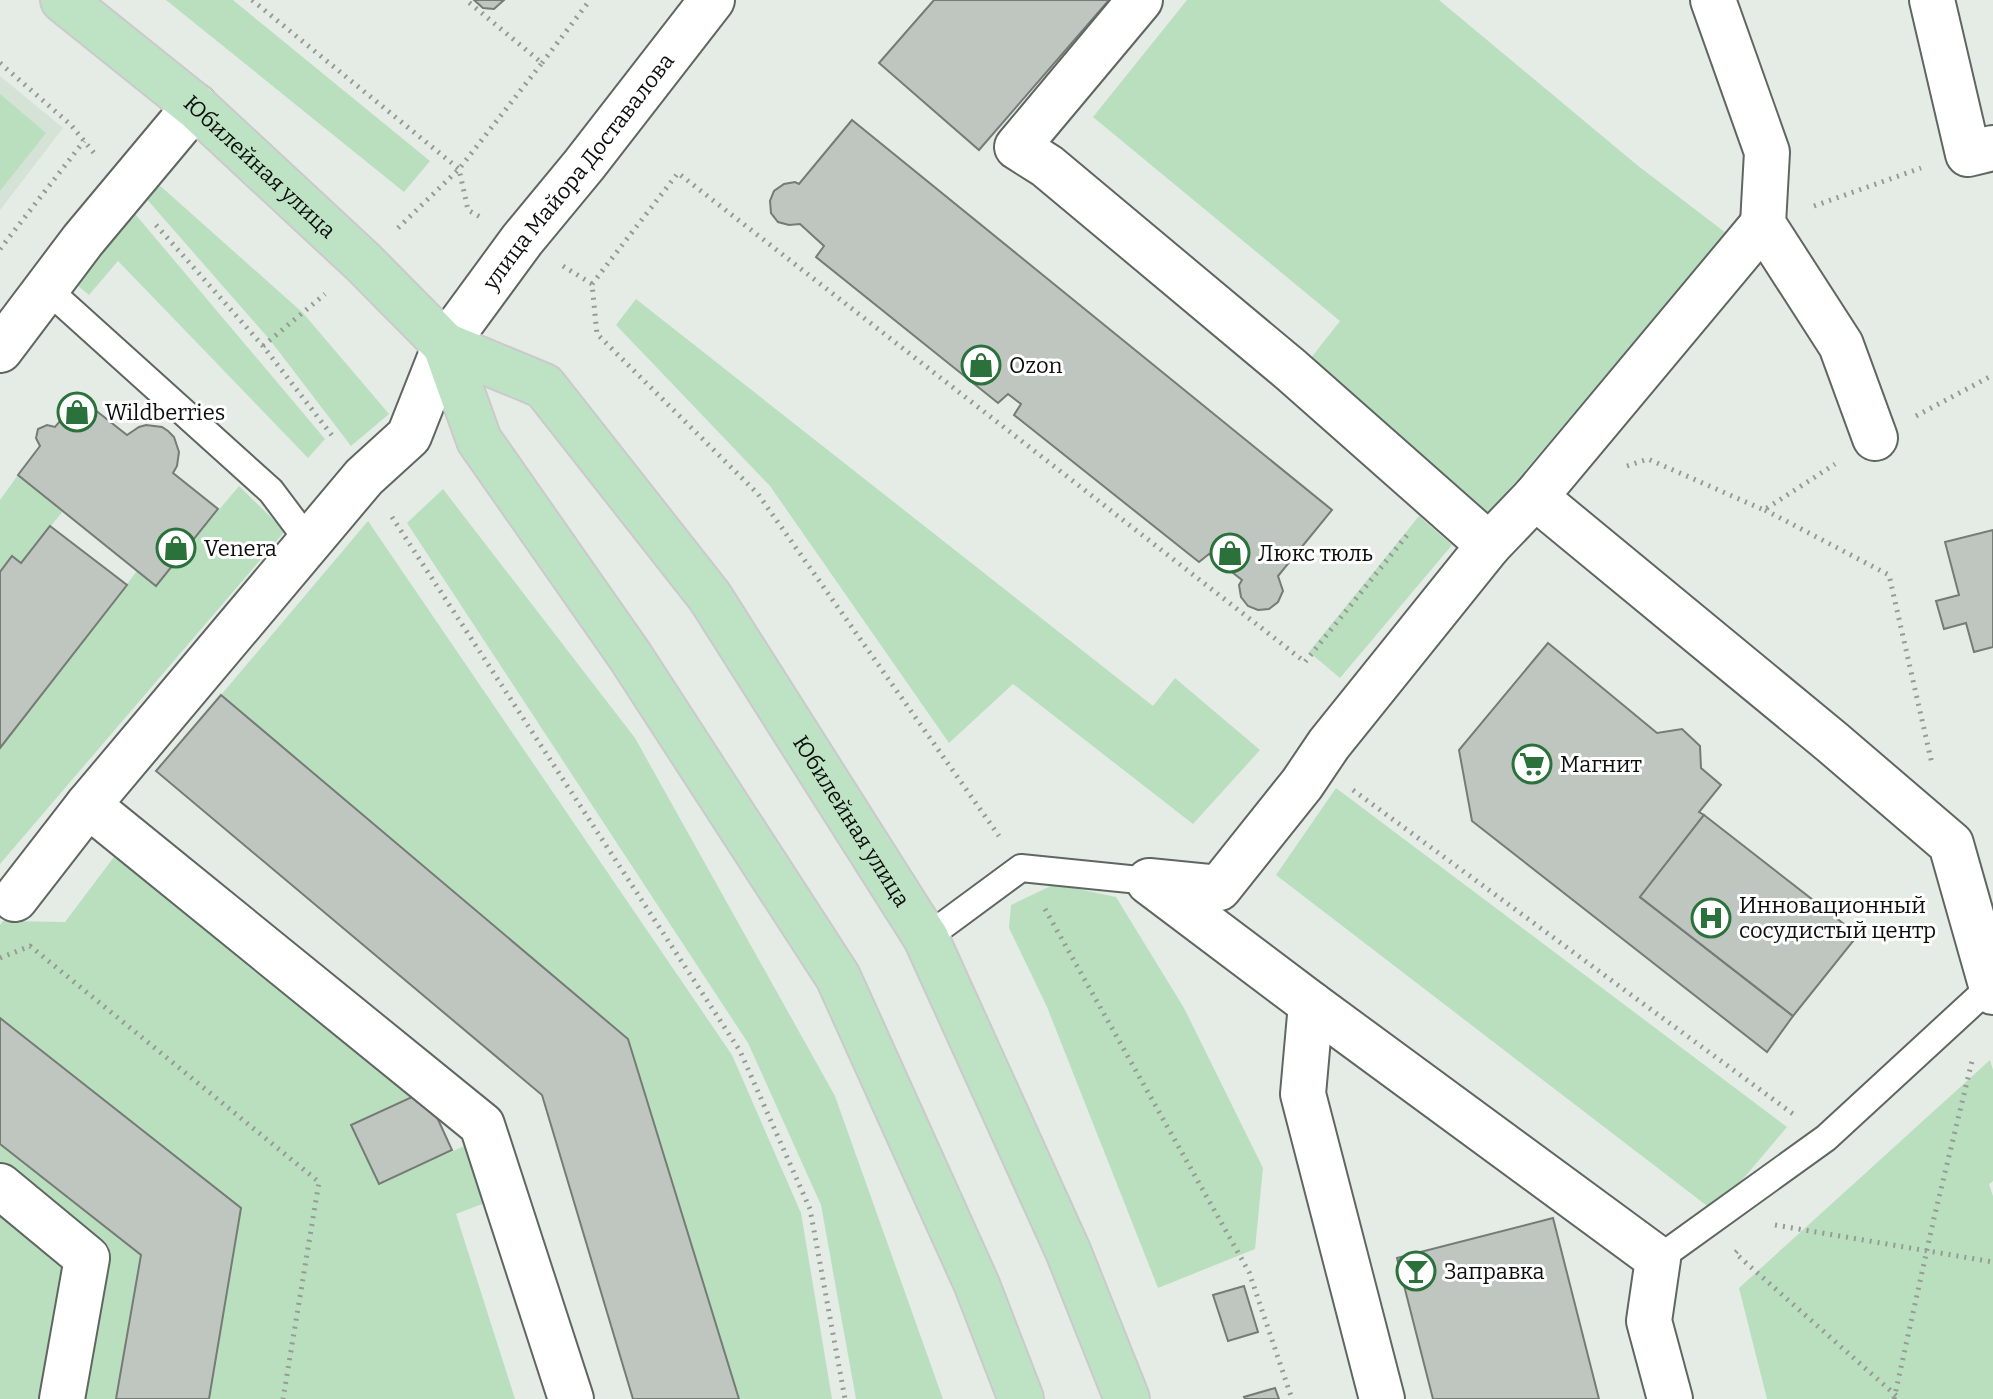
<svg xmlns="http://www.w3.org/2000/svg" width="1993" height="1399" font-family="Bitter,serif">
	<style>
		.built { fill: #d5e2d6 }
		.green { fill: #badfbf }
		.building { fill: #bfc6c0; stroke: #757b75; stroke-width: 2 }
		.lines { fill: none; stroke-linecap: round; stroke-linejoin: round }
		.lane-casing { stroke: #606661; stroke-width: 30 }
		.street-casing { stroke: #606661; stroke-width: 48 }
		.primary-casing { stroke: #cacaca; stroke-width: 48 }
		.path { stroke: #969b96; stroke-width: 5; stroke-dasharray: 2 6; stroke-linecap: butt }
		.lane { stroke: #fff; stroke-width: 26 }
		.street { stroke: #fff; stroke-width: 44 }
		.primary { stroke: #bee3c4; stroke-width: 44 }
		.labels { text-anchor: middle; stroke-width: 6; stroke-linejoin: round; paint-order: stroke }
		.street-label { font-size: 22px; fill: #0d0f0d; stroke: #fff }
		.poi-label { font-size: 22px; fill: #0d0f0d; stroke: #fff; text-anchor: start }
	</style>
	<rect width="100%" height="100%" fill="#e5ece6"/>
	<path class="built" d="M0,76L63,128L0,210Z"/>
	<g class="green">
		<path d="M166,0H233L430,161L404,192Z"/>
		<path d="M1187,0H1439L1637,165L1726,233L1486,517L1303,368L1340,321L1093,117Z"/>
		<path d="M0,94L46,133L0,191Z"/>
		<path d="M148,175L303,313L389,414L351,446L270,340L137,188Z"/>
		<path d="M125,202L325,439L308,458L118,261L89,295L66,276Z"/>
		<path d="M636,299L1153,706L1175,678L1260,750L1193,824L1013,684L949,743L770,486L616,325Z"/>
		<path d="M18,475L63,511L21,563L12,556L0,572V500Z"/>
		<path d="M239,486L285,531L0,864V748L137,571L156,585Z"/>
		<path d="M443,489L635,738L835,1096L943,1399H856L821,1205L748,1043L407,523Z"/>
		<path d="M1419,516L1452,545L1340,678L1309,652Z"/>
		<path d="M368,521L732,1055L801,1213L832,1399H739L628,1039L221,695Z"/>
		<path d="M1336,788L1787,1127L1715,1212L1276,875Z"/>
		<path d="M123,845L425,1091L352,1126L379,1184L471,1143L490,1201L456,1214L515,1399H209L241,1208L0,1018V925L3,921L65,922Z"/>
		<path d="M1055,884L1116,897L1184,1008L1263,1168L1255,1249L1158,1288L1047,1007L1009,928L1011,905Z"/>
		<path d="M1990,1060L1993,1070V1181L1989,1184L1993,1196V1399H1767L1739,1288Z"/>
		<path d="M0,1144L141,1255L116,1399H0Z"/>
	</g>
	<g class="building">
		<path d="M474,0H504L494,9L483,8Z"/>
		<path d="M934,0H1109L979,150L879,63Z"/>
		<path d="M852,120L1332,510L1278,576L1283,591L1278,602L1269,609L1258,610L1248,606L1241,597L1239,585L1242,580L1209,554L1199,562L1014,415L1021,404L1008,394L998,403L816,257L824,246L800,224L789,225L778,222L771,213L770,201L774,191L784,184L795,182L799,184Z"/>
		<path d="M80,398L127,435L139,427L146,425L162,427L168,431L174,437L179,452L177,466L173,473L218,509L156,586L18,475L40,446L36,438L38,429L47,425L55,427Z"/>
		<path d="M50,526L127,585L0,748V572L12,556L21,563Z"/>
		<path d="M1993,530V647L1974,652L1966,623L1944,629L1936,601L1959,595L1945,542Z"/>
		<path d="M1548,643L1657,733L1682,729L1700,746L1701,768L1721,785L1699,812L1704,815L1640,897L1793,1016L1767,1052L1472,821L1459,750Z"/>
		<path d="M221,695L628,1039L739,1399H633L542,1095L156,771Z"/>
		<path d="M1704,815L1858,935L1793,1016L1640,897Z"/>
		<path d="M0,1018L241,1208L209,1399H116L141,1255L0,1144Z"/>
		<path d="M425,1091L452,1150L379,1184L351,1125Z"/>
		<path d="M1553,1218L1599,1399H1433L1397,1258Z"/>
		<path d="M1244,1286L1258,1332L1228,1341L1213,1295Z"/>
		<path d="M1275,1388L1279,1399H1245L1244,1397Z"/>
	</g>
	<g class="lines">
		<defs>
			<g id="lane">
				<path d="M47,289L271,491L310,543"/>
				<path d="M926,938L1021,868L1149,881"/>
				<path d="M1658,1259L1826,1138L1991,986"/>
			</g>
			<g id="street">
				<path d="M1140,0L1017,147L1047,166L1291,370L1489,545L1329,744L1302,784L1219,888L1149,881"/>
				<path d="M1713,0L1767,152L1763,224L1841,345L1875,438"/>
				<path d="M1932,0L1968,154L1993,148"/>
				<path d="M0,350L83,240L195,106"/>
				<path d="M1535,497L1832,742L1951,844L1993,992"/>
				<path d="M1489,545L1535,497L1763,224"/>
				<path d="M1149,882L1311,1004L1658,1259L1649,1321L1670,1399"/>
				<path d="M15,899L88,805"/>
				<path d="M1311,1004L1303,1094L1382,1399"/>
				<path d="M0,1186L87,1258L62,1399"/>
				<path id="s1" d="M571,1399L482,1125L88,805L364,477L409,436L445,345L522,240L584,165L712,0"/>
			</g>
			<g id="primary">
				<path id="s2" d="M63,0L195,106L363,262L445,345L544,386L710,597L926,938L1068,1251L1127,1399"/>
				<path d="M445,345L479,440L630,656L838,977L977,1285L1021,1399"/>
			</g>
		</defs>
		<use href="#lane" class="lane-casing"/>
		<use href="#street" class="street-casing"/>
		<use href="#primary" class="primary-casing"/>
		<g class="path">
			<path d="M252,0L459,169L468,210L482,218"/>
			<path d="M0,63L71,125L94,153"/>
			<path d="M542,63L590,0"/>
			<path d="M1814,206L1921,168"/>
			<path d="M156,225L263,346L334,438"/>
			<path d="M398,228L459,169L542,63L466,0"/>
			<path d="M0,249L84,141"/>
			<path d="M563,266L592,284L597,334L758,494L999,836"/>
			<path d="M592,284L678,173L1305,662L1408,534"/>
			<path d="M263,346L325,294"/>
			<path d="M1916,416L1993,375"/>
			<path d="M1627,466L1648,459L1764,510L1835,464"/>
			<path d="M1765,510L1889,575L1932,764"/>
			<path d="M392,517L740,1051L810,1209L845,1399"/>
			<path d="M1353,790L1793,1114"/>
			<path d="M1045,909L1249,1272L1292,1399"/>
			<path d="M0,958L30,946L319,1182L283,1399"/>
			<path d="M1775,1225L1993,1262"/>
			<path d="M1737,1251L1735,1253L1900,1399"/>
			<path d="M1894,1399L1934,1218L1973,1057"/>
		</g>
		<use href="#lane" class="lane"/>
		<use href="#street" class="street"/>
		<use href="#primary" class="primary"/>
	</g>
	<defs>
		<symbol id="shop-ring" viewBox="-11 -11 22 22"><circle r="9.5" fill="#fff" stroke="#2b713c" stroke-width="1.5"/><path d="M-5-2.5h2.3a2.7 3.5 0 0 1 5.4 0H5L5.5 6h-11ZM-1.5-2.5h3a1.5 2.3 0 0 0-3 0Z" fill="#2b713c"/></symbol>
		<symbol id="supermarket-ring" viewBox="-11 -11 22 22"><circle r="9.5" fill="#fff" stroke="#2b713c" stroke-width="1.5"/><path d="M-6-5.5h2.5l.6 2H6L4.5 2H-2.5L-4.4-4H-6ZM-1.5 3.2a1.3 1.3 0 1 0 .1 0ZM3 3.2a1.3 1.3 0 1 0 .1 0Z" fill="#2b713c"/></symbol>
		<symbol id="hospital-ring" viewBox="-11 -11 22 22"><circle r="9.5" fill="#fff" stroke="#2b713c" stroke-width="1.5"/><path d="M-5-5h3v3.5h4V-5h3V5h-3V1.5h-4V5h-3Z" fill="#2b713c"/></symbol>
		<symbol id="bar-ring" viewBox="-11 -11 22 22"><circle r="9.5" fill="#fff" stroke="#2b713c" stroke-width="1.5"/><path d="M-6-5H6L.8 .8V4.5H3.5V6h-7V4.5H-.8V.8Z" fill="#2b713c"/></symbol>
	</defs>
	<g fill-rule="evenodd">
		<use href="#shop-ring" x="959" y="343" width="44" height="44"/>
		<use href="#shop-ring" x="55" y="390" width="44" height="44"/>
		<use href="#shop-ring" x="154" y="526" width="44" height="44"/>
		<use href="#shop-ring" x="1208" y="531" width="44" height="44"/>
		<use href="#supermarket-ring" x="1510" y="742" width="44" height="44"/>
		<use href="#hospital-ring" x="1689" y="896" width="44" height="44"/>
		<use href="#bar-ring" x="1394" y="1249" width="44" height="44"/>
	</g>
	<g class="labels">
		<g class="street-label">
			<text dy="8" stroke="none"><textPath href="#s2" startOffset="258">Юбилейная улица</textPath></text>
			<text dy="8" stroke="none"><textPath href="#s1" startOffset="1602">улица Майора Доставалова</textPath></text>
			<text dy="8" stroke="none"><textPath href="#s2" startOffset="1156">Юбилейная улица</textPath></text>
		</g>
		<g class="poi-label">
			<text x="1009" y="373">Ozon</text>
			<text x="105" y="420">Wildberries</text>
			<text x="204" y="556">Venera</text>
			<text x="1258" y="561">Люкс тюль</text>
			<text x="1560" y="772">Магнит</text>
			<text x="1739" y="913">Инновационный<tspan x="1739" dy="25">сосудистый центр</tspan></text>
			<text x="1444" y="1279">Заправка</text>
		</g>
	</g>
</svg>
